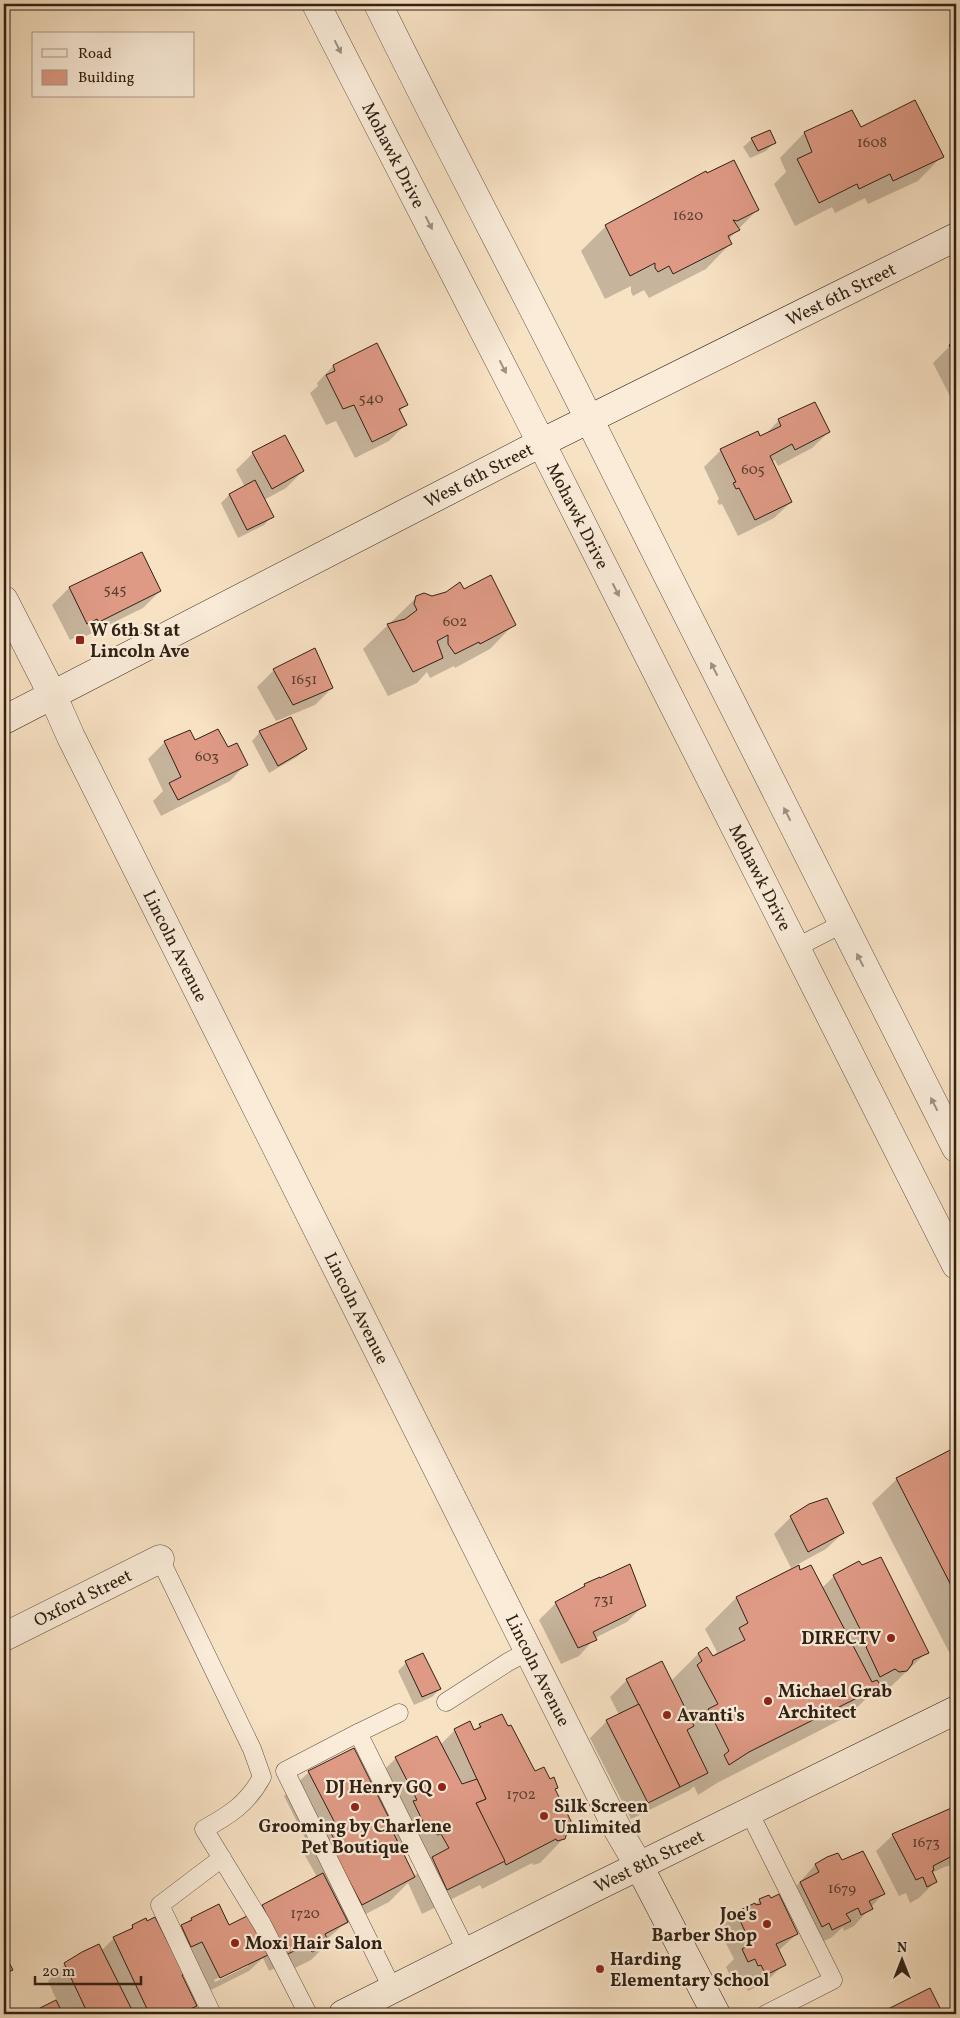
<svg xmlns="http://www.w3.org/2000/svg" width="960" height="2018" font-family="Vollkorn,serif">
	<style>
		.shadow { fill: #0003; fill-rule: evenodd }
		.building { fill: #df9a85; stroke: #302114 }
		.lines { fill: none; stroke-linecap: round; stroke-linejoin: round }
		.lane-casing { stroke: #625140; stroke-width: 19 }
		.street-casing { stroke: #625140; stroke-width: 29 }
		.secondary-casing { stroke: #302114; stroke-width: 29 }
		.lane { stroke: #faecd9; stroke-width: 18 }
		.street { stroke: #faecd9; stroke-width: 28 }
		.secondary { stroke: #faecd9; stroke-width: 28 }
		.oneway { fill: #9f9180 }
		.poi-dot { fill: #8f2418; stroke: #faecd9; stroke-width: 2 }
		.labels { text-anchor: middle; stroke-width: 4.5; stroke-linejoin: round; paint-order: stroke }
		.number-label { font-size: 15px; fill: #5c3f30 }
		.street-label { font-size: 18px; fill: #302114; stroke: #faecd9 }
		.poi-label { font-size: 18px; font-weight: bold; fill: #302114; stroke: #faecd9; text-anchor: start }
	</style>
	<rect width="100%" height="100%" fill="#f8e2c4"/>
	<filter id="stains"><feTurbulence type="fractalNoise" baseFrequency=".004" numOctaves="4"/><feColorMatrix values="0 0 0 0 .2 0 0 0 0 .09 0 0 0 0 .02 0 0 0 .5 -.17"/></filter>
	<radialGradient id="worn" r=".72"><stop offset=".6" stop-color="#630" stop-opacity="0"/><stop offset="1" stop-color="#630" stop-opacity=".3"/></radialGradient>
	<g class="shadow">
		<path d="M852,111L860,129L942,156L918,181L868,204L865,198L835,213L832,207L795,226L774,184L786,172L780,158L804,133Z"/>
		<path d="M752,139L774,143L766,151L750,158L743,147Z"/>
		<path d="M706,173L757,210L728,240L730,244L706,269L649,298L644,290L633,296L631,292V286L605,299L581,251L606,226Z"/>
		<path d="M956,343V408L933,363L950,346Z"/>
		<path d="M333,366L407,404L399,412L406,424L389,441L355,458L336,421L326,425L310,393L318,386L317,383Z"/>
		<path d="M779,420L829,432L812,448L778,466L775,460L771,462L791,502L774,518L738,536L722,504L719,505L717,501L719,499L704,467L721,450L764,436Z"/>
		<path d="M253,453L303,471L286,488L264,500L272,516L264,525L238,538L221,503L229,495L245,487L236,470Z"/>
		<path d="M141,553L160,591L143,608L82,638L80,635L70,640L52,605L69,588Z"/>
		<path d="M463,591L514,624L490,649L455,668L454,666L430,678L427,672L417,683L388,696L363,649L417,597H432Z"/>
		<path d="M274,670L332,688L315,705L276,721L257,687Z"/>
		<path d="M260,732L306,749L297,757L269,773L252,741Z"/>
		<path d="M165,742H195L227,748L246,764L230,781L161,816L153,801L163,791L148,759Z"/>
		<path d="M956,1448V1653L951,1656L872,1503L897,1479Z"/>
		<path d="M791,1517L843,1533L826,1549L791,1568L774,1534Z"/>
		<path d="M798,1567L800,1572L822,1588L834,1576L927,1652L882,1695L874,1696L872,1693L848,1716L717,1783L698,1795L694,1786L690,1790L631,1819L590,1738L607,1721L619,1715L610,1697L627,1680L671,1681L698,1654L712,1657L717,1652L705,1629L736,1598Z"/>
		<path d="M585,1585L644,1605L627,1622L595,1638L579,1656L561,1664L539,1620L556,1603L578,1591Z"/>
		<path d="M406,1663L440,1689L432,1697L414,1705L398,1671Z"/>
		<path d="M480,1725L534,1773L549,1781L556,1788L554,1790L564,1838L540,1863L533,1865L532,1863L482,1889L480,1885L422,1914L408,1883L389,1902L341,1927L326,1940L328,1943L311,1960L295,1968L291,1960L269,1971L263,1958L249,1971L203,1994L184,1958L181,1975L195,2006L187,2014H30L57,2001L48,1981L65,1964L82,1953L101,1951L114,1938L127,1932L133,1926L166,1942L191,1919L219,1906L229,1927L249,1919L262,1906L312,1880L316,1875L303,1852L309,1846L284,1796L309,1772L370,1784L396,1758L440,1745L455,1730L473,1732ZM390,1819L393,1824L389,1827L386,1822ZM406,1849L423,1868L413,1877L401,1852ZM248,1963V1966L215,1982L214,1980Z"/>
		<path d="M956,1803V1866L955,1864L944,1867L932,1873L936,1881L919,1898L910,1903L906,1893L899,1896L876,1851L893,1835L950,1810Z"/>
		<path d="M838,1854L841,1862L883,1894L854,1926L844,1931L843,1927L832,1937L815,1946L784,1900L815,1865Z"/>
		<path d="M956,1880V1901L950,1887Z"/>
		<path d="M760,1900L797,1934L778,1951L784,1964L767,1981L748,1991L744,1981L741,1982L738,1975L731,1978L726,1967L734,1959L719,1930L736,1913L755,1905Z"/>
		<path d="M929,1990L941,2014H881Z"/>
	</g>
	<g class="building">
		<path d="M915,100L944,157L893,181L890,174L859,189L857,184L819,203L797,159L812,152L804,132L852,110L861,127Z"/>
		<path d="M770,130L776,143L758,151L751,138Z"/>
		<path d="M734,160L759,210L737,221L733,220L740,230L728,236L732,244L673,274L669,266L658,272L655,268V263L630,276L605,225L706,171L707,173Z"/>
		<path d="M956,341V359L949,345Z"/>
		<path d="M377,343L408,405L399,409L407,425L372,442L354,405L343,409L326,375L335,371L333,365Z"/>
		<path d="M815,402L830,432L795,450L792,444L770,456L792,502L755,520L739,488L736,489L733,483L736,482L720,449L758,431L760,436L781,426L778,419Z"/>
		<path d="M285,435L304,471L272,489L252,452Z"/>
		<path d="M255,480L274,517L247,530L229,494Z"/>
		<path d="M142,552L161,591L99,622L97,619L87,624L69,587Z"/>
		<path d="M491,575L516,625L480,644L479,642L455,654L448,644V635L437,641L443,658L413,672L387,624L405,619L417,610L414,604L416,596L424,593L432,596L446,592L460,582L464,589Z"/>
		<path d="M315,648L333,688L293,705L273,669Z"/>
		<path d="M291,717L307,749L278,766L259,731Z"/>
		<path d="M218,729L228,747L237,743L248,765L178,800L169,783L181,777L164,741L190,730L195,740Z"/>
		<path d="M956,1447V1595L896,1478Z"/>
		<path d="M827,1498L844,1533L808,1552L790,1516L809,1504Z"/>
		<path d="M881,1557L929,1653L913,1660L912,1664L907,1671L899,1672L895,1669L880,1677L866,1647L868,1645L833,1575L859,1561L862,1565Z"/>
		<path d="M630,1564L646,1606L593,1632L597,1640L578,1648L555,1602L585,1586L584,1584L600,1577V1578Z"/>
		<path d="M799,1565L800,1570L811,1565L872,1682L877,1680L881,1686L749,1752L729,1765L724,1755L729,1751L708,1709L718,1704L697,1665L702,1661L698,1653L707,1647L713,1656L745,1640L739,1628L748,1623L736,1597Z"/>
		<path d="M423,1653L441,1689L422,1697L405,1661Z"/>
		<path d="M662,1661L694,1726L687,1730L708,1773L680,1787L626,1679Z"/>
		<path d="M639,1704L680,1787L648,1803L606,1720Z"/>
		<path d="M502,1714L508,1726L511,1725L535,1771L544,1767L550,1779L554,1777L558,1788L555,1789L571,1821L565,1839L557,1841L556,1839L506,1865L476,1803L486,1799L454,1729L470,1721L474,1730L481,1727L479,1724Z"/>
		<path d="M437,1736L462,1784L477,1779L486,1799L476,1803L505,1861L447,1890L432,1857L449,1848L441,1834L437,1835L431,1826L426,1828L413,1801L417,1800L395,1757Z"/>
		<path d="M354,1748L390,1820L388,1822L415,1877L362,1905L335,1854L341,1852L327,1826L335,1823L308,1771Z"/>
		<path d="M956,1806V1854L933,1866L934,1870L932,1871L937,1882L927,1887L923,1877L916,1880L892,1834Z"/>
		<path d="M863,1851L885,1894L869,1901L873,1909L861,1915L858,1908L846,1914L851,1921L832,1930L829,1923L822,1927L800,1882L819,1872L815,1864L827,1857L838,1853L842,1860Z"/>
		<path d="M323,1873L348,1922L325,1934L329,1943L312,1952L308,1944L286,1955L262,1905Z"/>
		<path d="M779,1894L798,1934L776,1944L786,1965L766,1975L761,1965L758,1966L755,1959L748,1962L742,1949L751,1944L736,1912L755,1903L756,1905L761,1904L759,1899L769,1895L771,1898Z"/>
		<path d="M219,1904L229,1925L249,1915L268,1955L220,1978L202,1942L191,1947L181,1925L192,1920L191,1918Z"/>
		<path d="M155,1917L184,1974L182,1975L197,2006L179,2014H156L154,2011L149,2013L113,1937L133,1928L132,1925L146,1918L147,1921Z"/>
		<path d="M99,1944L134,2014H88L64,1963L82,1952Z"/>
		<path d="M4,1953L13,1970L4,1974Z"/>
		<path d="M930,1988L943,2014H878Z"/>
		<path d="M56,2000L63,2014H28Z"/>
	</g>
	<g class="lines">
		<defs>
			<g id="lane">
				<path d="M797,947L842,924"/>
				<path d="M160,1559L252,1749L262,1777C248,1803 230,1815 204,1829L262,1924L308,2014"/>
				<path d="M446,1702L508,1662L529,1651"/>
				<path d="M358,1733L399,1713"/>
				<path d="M749,1812L833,1980L766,2014"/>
				<path d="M393,1990L285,1771L358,1733L467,1952"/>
				<path d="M212,2014L160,1905L222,1858"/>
			</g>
			<g id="street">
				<path id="s1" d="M316,4L524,409L956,1265"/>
				<path d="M378,4C440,131 507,256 571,383C699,638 826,893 956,1148"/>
				<path id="s2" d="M4,600L52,694L71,737L618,1830L639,1866"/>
				<path id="s3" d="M4,1637L160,1559"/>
			</g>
			<g id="secondary">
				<path id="s4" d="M4,720L541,443L956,237"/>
				<path d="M639,1866L716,2014"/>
				<path id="s5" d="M343,2014L588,1891L956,1710"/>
			</g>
		</defs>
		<use href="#lane" class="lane-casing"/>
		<use href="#street" class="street-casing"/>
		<use href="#secondary" class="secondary-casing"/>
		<use href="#lane" class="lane"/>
		<use href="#street" class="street"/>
		<use href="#secondary" class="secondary"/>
	</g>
	<defs><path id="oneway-solid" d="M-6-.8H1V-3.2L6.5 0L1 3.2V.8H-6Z" transform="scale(1.25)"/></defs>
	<g class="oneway">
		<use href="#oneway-solid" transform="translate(338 47) rotate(63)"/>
		<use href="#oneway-solid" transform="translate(429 223) rotate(63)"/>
		<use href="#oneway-solid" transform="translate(503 367) rotate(63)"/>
		<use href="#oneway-solid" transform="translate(616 590) rotate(63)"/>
		<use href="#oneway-solid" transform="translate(714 669) rotate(-117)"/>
		<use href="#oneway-solid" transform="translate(787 814) rotate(-117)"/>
		<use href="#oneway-solid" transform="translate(860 960) rotate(-117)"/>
		<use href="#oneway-solid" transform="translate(934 1104) rotate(-117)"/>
	</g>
	<g class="poi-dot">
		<rect x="75" y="635" width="10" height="10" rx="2.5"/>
		<circle cx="891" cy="1638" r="5"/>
		<circle cx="768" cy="1701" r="5"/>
		<circle cx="667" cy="1715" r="5"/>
		<circle cx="442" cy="1787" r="5"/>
		<circle cx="355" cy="1807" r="5"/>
		<circle cx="544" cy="1816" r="5"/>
		<circle cx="767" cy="1924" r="5"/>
		<circle cx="235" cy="1943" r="5"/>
		<circle cx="600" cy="1969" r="5"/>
	</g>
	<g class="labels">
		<g class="number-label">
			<text x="872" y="147">1608</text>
			<text x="688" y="220">1620</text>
			<text x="371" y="403">540</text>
			<text x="753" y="474">605</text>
			<text x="115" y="594">545</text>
			<text x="455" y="626">602</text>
			<text x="304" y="684">1651</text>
			<text x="207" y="761">603</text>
			<text x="604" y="1604">731</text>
			<text x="521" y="1799">1702</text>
			<text x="926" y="1847">1673</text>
			<text x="842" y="1893">1679</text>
			<text x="305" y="1918">1720</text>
		</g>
		<g class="street-label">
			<text dy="6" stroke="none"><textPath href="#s1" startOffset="170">Mohawk Drive</textPath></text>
			<text dy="6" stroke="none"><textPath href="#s4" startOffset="939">West 6th Street</textPath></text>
			<text dy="6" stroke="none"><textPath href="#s4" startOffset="534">West 6th Street</textPath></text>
			<text dy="6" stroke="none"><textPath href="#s1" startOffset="575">Mohawk Drive</textPath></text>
			<text dy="6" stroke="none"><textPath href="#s1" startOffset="980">Mohawk Drive</textPath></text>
			<text dy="6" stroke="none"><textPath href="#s2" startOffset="386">Lincoln Avenue</textPath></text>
			<text dy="6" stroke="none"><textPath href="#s2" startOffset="791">Lincoln Avenue</textPath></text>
			<text dy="6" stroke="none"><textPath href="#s3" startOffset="88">Oxford Street</textPath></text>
			<text dy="6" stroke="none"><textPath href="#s2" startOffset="1196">Lincoln Avenue</textPath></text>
			<text dy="6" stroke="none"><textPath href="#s5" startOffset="342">West 8th Street</textPath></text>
		</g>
		<g class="poi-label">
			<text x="90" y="636">W 6th St at<tspan x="90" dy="21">Lincoln Ave</tspan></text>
			<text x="881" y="1644" text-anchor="end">DIRECTV</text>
			<text x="778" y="1697">Michael Grab<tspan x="778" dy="21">Architect</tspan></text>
			<text x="677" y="1721">Avanti's</text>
			<text x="432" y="1793" text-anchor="end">DJ Henry GQ</text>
			<text x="554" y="1812">Silk Screen<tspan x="554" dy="21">Unlimited</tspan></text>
			<text x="355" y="1832" text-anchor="middle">Grooming by Charlene<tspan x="355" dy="21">Pet Boutique</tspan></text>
			<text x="757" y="1920" text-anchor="end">Joe's<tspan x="757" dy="21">Barber Shop</tspan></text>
			<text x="245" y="1949">Moxi Hair Salon</text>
			<text x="610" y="1965">Harding<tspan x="610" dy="21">Elementary School</tspan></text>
		</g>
	</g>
	<rect width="960" height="2018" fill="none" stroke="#f8e2c4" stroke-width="20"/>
	<rect x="5" y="5" width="950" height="2008" fill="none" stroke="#302114" stroke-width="2.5"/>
	<rect x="10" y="10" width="940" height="1998" fill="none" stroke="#302114"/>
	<rect x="32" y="32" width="162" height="65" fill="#faecd9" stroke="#a99b8a"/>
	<rect x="42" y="49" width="25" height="8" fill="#faecd9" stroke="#a99b8a"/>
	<text x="78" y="58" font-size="15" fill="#302114">Road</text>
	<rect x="42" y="70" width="25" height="15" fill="#df9a85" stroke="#a99b8a"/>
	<text x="78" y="82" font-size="15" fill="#302114">Building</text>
	<g transform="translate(902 1960)" stroke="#faecd9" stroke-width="4" paint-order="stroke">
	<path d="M0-4L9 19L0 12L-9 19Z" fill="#302114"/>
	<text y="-8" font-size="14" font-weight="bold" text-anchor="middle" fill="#302114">N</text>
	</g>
	<path d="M35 1976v8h106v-8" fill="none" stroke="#302114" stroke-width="2.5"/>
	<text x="42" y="1976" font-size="15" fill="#302114" stroke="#faecd9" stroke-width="4" paint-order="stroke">20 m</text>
	<rect width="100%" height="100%" filter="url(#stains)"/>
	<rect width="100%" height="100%" fill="url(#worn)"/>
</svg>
